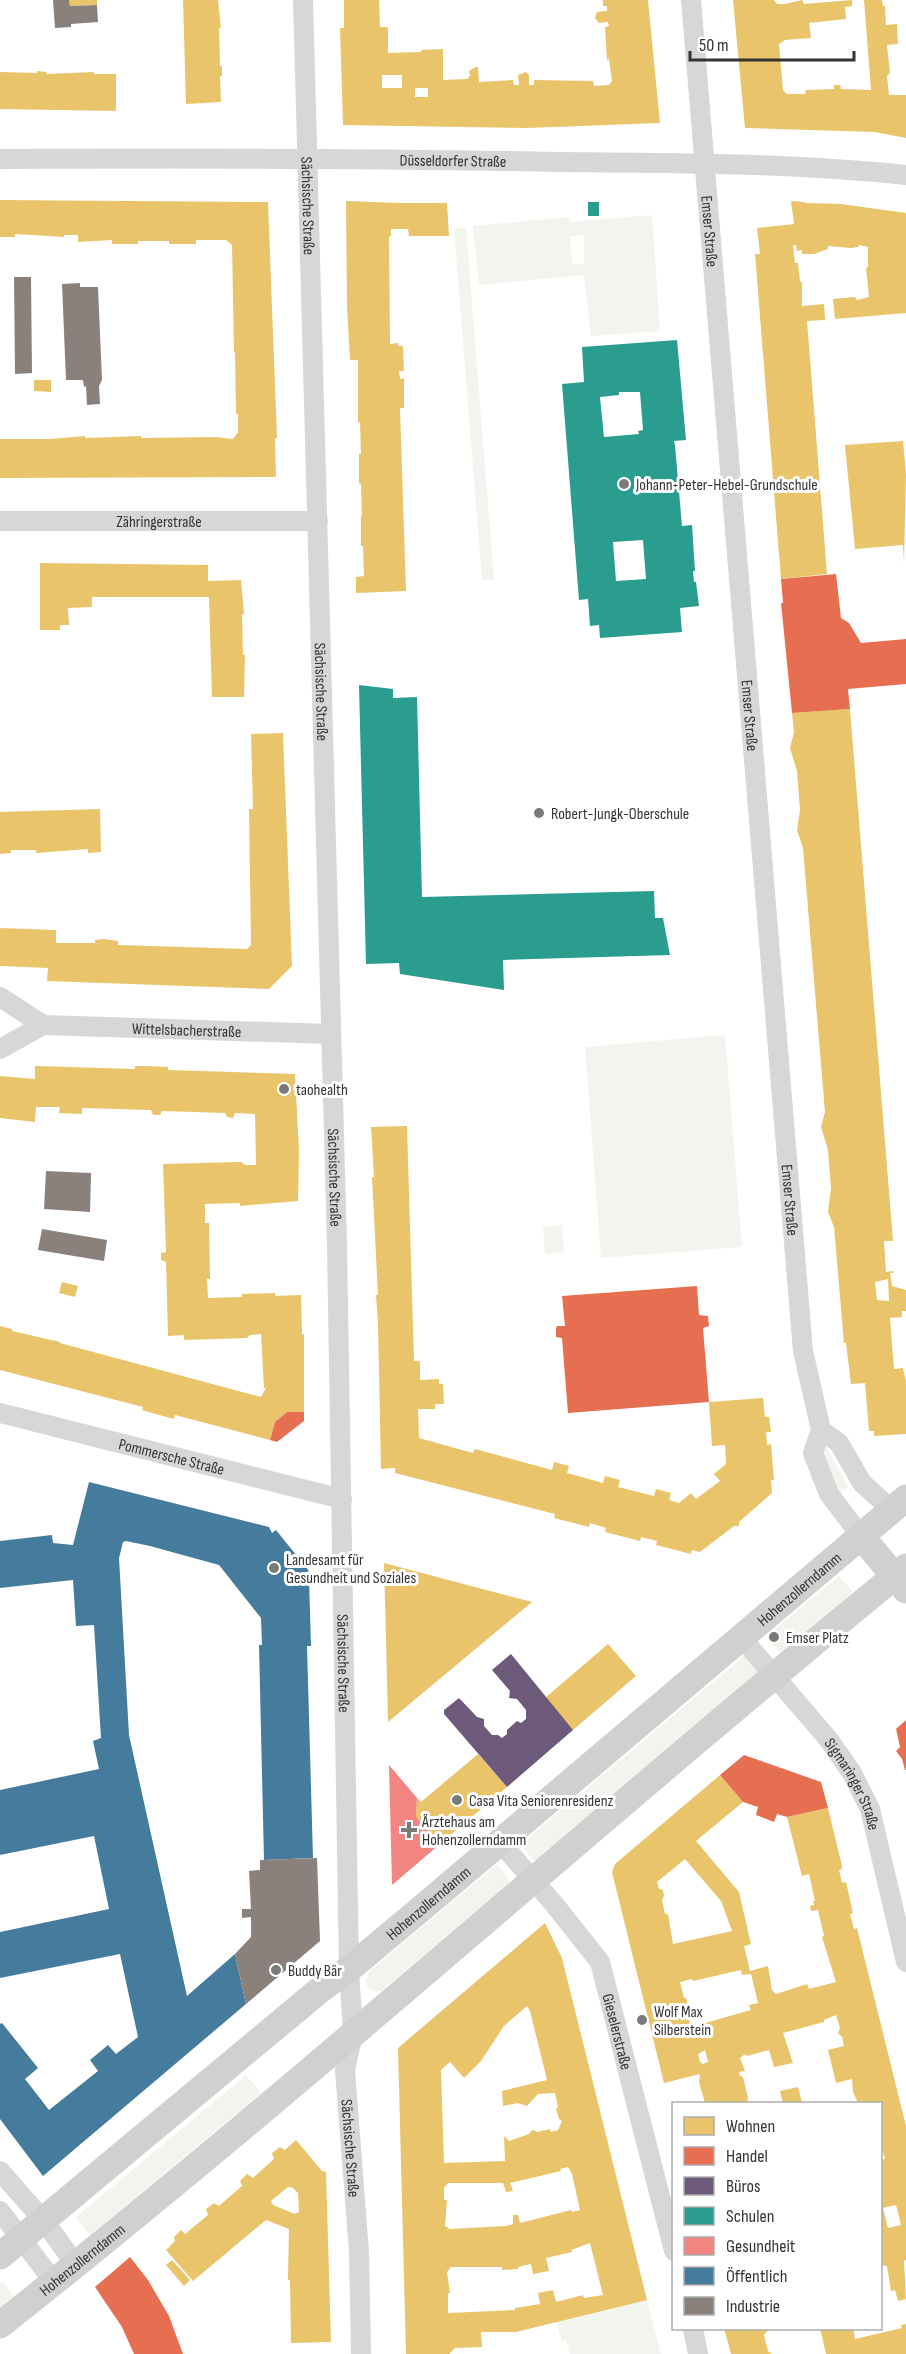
<svg xmlns="http://www.w3.org/2000/svg" width="906" height="2354" font-family="'Sofia Sans Condensed',sans-serif">
	<style>
		.green { fill: #f1f5ed; fill-rule: evenodd }
		.homes { fill: #e9c46a; fill-rule: evenodd }
		.shops { fill: #e76f51 }
		.offices { fill: #6d597a }
		.schools { fill: #2a9d8f; fill-rule: evenodd }
		.health { fill: #f28482 }
		.public { fill: #457b9d }
		.industry { fill: #8a817c }
		.lines { fill: none; stroke-linecap: round; stroke-linejoin: round }
		.street { stroke: #d7d7d7; stroke-width: 20 }
		.secondary { stroke: #d0d0d0; stroke-width: 27 }
		.poi-dot { fill: #7a7a7a; stroke: #fff; stroke-width: 2 }
		.labels { text-anchor: middle; stroke-width: 6; stroke-linejoin: round; paint-order: stroke }
		.street-label { font-size: 16px; fill: #333; stroke: #fff }
		.poi-label { font-size: 16px; fill: #333; stroke: #fff; text-anchor: start }
	</style>
	<rect width="100%" height="100%" fill="#fff"/>
	<g class="green">
		<path d="M652,215L660,331L591,336L584,275L479,285L473,226L569,217L570,222ZM584,235V264L572,265L570,236Z"/>
		<path d="M466,228L494,580H482L454,229Z"/>
		<path d="M725,1035L742,1247L601,1258L585,1047Z"/>
		<path d="M562,1225L564,1252L545,1254L543,1227Z"/>
		<path d="M822,1445L826,1446L848,1486L837,1495L826,1473Z"/>
		<path d="M839,1576L853,1592L782,1652H779L768,1638V1635Z"/>
		<path d="M745,1655L759,1671L535,1861L533,1860L521,1844Z"/>
		<path d="M496,1865L499,1866L510,1882L381,1991C366,1994 363,1981 370,1971Z"/>
		<path d="M246,2075L261,2093L90,2235L76,2217Z"/>
		<path d="M2,2280L14,2296L0,2307V2282Z"/>
		<path d="M647,2300L661,2354H570L566,2340L561,2341L557,2322Z"/>
	</g>
	<g class="homes">
		<path d="M69,0H97V5L70,6Z"/>
		<path d="M183,0H218L221,28H219L220,66H222V76H220L221,102L186,104Z"/>
		<path d="M344,0H379L380,27H388V53L421,52V50L443,49V80L467,79L470,76L469,71L476,67H478L479,82L513,80L514,85H519L518,75L526,72L529,75V85H534V80L593,81L594,86L609,85L612,81L609,59L607,60L605,27L609,26L608,22L599,23L595,18L597,12L607,11V6H603V0H648L660,123L527,128L343,125L340,28H344ZM382,75H402V88H382ZM415,88H428V97H415Z"/>
		<path d="M733,0H774L777,4H785L802,0L804,4L852,0V6L845,7L846,19L809,23L811,38L785,40L779,44L783,90L787,94H805L806,90L834,89V85H840L841,89L871,90L864,0H882L883,6H885L886,25L897,24L898,44L887,45L890,73L887,76L889,95H906V138L875,132L745,128Z"/>
		<path d="M37,71L47,72L46,74L94,72V74H116V111L0,109V72L37,73Z"/>
		<path d="M0,200L268,202L277,438H275L276,477L0,478V439H50L85,436V438L141,436V438L215,437L233,439L238,432V414H236L235,353L234,352L232,245L226,240H196V244H169V241H138V244H112V240L78,242V235H64V237L15,234V237H0Z"/>
		<path d="M346,201L398,203H447L449,236H409L408,229H391V236L389,237L390,344L398,343V346H403L404,371H399L400,379L404,378V408H400L406,591L356,593V577L364,576L363,546H361V515L362,516L361,484L359,483V454H361L360,422H358V360H350L347,307Z"/>
		<path d="M791,201L805,202V203L841,204L906,213V313L835,319L833,299L855,297L857,300L869,297L866,268L868,267V247L859,245L858,247L851,248L828,246V249L814,254H802V250L797,251L796,245L793,246L795,263H798L800,281L802,283V306L824,304L825,320L807,321L827,574L781,579L755,254H760L757,228L794,224Z"/>
		<path d="M34,380H51V392L34,391Z"/>
		<path d="M903,441L906,474L904,563L903,545L855,549L845,445Z"/>
		<path d="M40,563L208,565V581L241,580L244,614H242L243,655H245L244,697H212L209,597H92V607L68,608L69,625H60V630H40Z"/>
		<path d="M850,709L893,1241H884L886,1272L893,1271V1273H890L892,1286L906,1290V1311H902V1317L890,1318L894,1369L903,1368L906,1381V1434L874,1436V1431H869L865,1383L851,1384L846,1343H844L834,1227L828,1212L831,1188L828,1150L821,1127L825,1112L803,848L797,830L800,810L797,771L790,748L794,732L792,713ZM888,1279L889,1301L877,1300L875,1282Z"/>
		<path d="M283,733L292,966L269,989L47,981L48,968L0,966V928L56,930V943H95V940L104,939L118,941V945L247,949L251,945L249,809H253L251,734Z"/>
		<path d="M100,809L101,852L88,853V849L36,853V850H11V853L0,854V812Z"/>
		<path d="M35,1066L135,1069V1066H144L168,1067V1070L295,1074L299,1152L298,1201L240,1206V1203L205,1204V1223H209L210,1279H207L208,1298L242,1297V1294L275,1293V1296L301,1295L302,1335L304,1334V1412H287L275,1422L270,1440L175,1415L174,1419L152,1413L142,1410L143,1407L0,1370V1326L12,1329V1331L60,1342V1343L71,1346L261,1397L266,1388H264L261,1334L250,1335L247,1338L184,1340V1335L168,1336L166,1262L161,1260V1253L166,1252L163,1164L241,1162L245,1165H256L255,1114L235,1113L233,1118L227,1117L225,1113L162,1111L160,1115H153L151,1110L82,1108V1114L59,1113L60,1107H36L35,1122L0,1118V1076L35,1079Z"/>
		<path d="M407,1126L414,1361H420V1380L439,1379V1384H443L444,1404H435V1409H418L419,1438L473,1453L475,1449L552,1470L554,1462L569,1466L567,1473L603,1483L605,1476L620,1480L618,1487L654,1496L656,1489L671,1493L669,1500L679,1503L691,1493L696,1499L720,1481L714,1474L726,1464L725,1445L712,1446L709,1402L763,1398L765,1417H769L771,1432H766L767,1445L771,1444L774,1480H771L772,1493L739,1522V1526H734L700,1552L692,1550L691,1554L656,1545L657,1541L641,1537L640,1541L605,1532L606,1528L590,1523L589,1527L554,1518L555,1514L395,1473V1468L381,1469L378,1324L376,1295H378L372,1177H374L371,1127Z"/>
		<path d="M62,1282L78,1286L75,1297L59,1293Z"/>
		<path d="M384,1563L532,1602L388,1722L386,1638Z"/>
		<path d="M608,1644L636,1676L573,1730L545,1698Z"/>
		<path d="M478,1754L507,1787L440,1844L416,1817L417,1798L421,1802Z"/>
		<path d="M720,1775L743,1802L696,1841L739,1892L751,1944L744,1946L750,1971L768,1966L772,1990L776,1994L807,1984L809,1989L836,1982L822,1937L824,1936L818,1910L811,1911L810,1906L814,1905L813,1901H815L809,1874L802,1876L787,1817L828,1808L842,1866V1869L839,1870L842,1883L846,1882L853,1913L850,1914L854,1929L857,1928L906,2126V2260L904,2261L906,2299L898,2301L895,2290L891,2291L887,2266L880,2265V2160L885,2159L880,2143V2103H858L853,2092L852,2079L836,2083L828,2050L844,2046L842,2037L838,2033L840,2028L836,2015L824,2020V2022L783,2033L793,2063L774,2067L769,2050L747,2056L745,2054L740,2058L745,2071L739,2072L740,2076L743,2077L748,2098L747,2103H705L699,2082L700,2074L664,2083L612,1872L615,1864ZM685,1859L721,1901L732,1931L673,1944L668,1914H665L662,1900L664,1896L663,1890L659,1889L657,1882ZM741,1970L742,1975L751,1974L758,2003L749,2005L751,2010L691,2027L687,2011H690L686,1998H684L680,1982L692,1979L693,1981ZM705,2050L708,2062L703,2064L700,2062L698,2054ZM896,2205L901,2225L888,2228L883,2208Z"/>
		<path d="M545,1923L562,1958L647,2300L516,2332H481L482,2347L455,2348L449,2354H406L398,2048ZM527,2006L530,2011L547,2080L502,2091L503,2106L518,2103L527,2106L538,2094L555,2093L558,2107L556,2109L559,2119L562,2121L558,2130L551,2132L550,2129L538,2132L532,2130L529,2134L509,2141L504,2136L505,2161L444,2163L441,2070L450,2062L464,2078L481,2061L504,2026ZM568,2167L572,2174L580,2210L572,2212L571,2210L520,2223L518,2215H513V2224L506,2226L450,2229L445,2226L447,2200H444V2188L448,2183H503L506,2192L513,2191L510,2183L561,2171L560,2169ZM590,2243L603,2295L584,2298L583,2295L556,2302L553,2290L538,2293L540,2304L515,2308V2310L448,2313V2293H450L447,2272L451,2267H502V2270L518,2269V2267L531,2264L533,2274L549,2271L546,2258L572,2252L571,2250Z"/>
		<path d="M798,2087L802,2103H783L780,2091Z"/>
		<path d="M296,2140L322,2171L326,2172L331,2342L291,2343L290,2280H288L289,2229L266,2220L193,2281L166,2250L175,2241L174,2237L181,2230L185,2234L208,2215L206,2209L214,2203L219,2206L242,2186L240,2181L247,2174L253,2178L274,2159L272,2153L280,2147L285,2150ZM288,2187L293,2188L298,2193L299,2212L295,2214L273,2205L271,2201Z"/>
		<path d="M172,2260L190,2280L184,2286L166,2265Z"/>
		<path d="M906,2324V2354H826L820,2328H853L855,2339L902,2328L901,2325Z"/>
		<path d="M724,2328H772L767,2331L764,2335L768,2351L772,2354H731Z"/>
	</g>
	<g class="shops">
		<path d="M836,574L841,618L849,623L861,643L906,639V684L848,689L850,709L792,713L781,603H783L781,579Z"/>
		<path d="M697,1286L699,1315L708,1316L709,1326L703,1328L709,1402L568,1413L562,1338L556,1337V1328L557,1326H565L562,1296Z"/>
		<path d="M287,1412H304V1421L277,1442L270,1440L275,1422Z"/>
		<path d="M906,1720V1770H905L902,1759L896,1751L900,1747L896,1729Z"/>
		<path d="M744,1755L821,1782L828,1808L787,1817L777,1814L774,1822L756,1815L758,1807L743,1802L720,1775Z"/>
		<path d="M130,2257L148,2280L169,2316L183,2354H134L122,2327L95,2287Z"/>
	</g>
	<path class="offices" d="M511,1654L573,1730L507,1787L444,1714V1710L459,1698L477,1717L484,1719V1726L492,1735H498L502,1738L507,1734V1730L517,1721L521,1723L526,1719V1710L517,1699L509,1698L510,1691L492,1670Z"/>
	<g class="schools">
		<rect x="588" y="202" width="11" height="14"/>
		<path d="M677,340L686,440L674,441L675,445L682,526L692,525L695,571H693L694,582H696L699,606L680,608L682,632L600,638L599,625L590,626L588,599L579,600L562,384L584,382L582,347ZM619,392H640L643,430L638,431L639,434L604,437L600,397L619,395ZM643,540L646,579L616,581L613,542Z"/>
		<path d="M359,685L393,689V698L417,697L422,897L654,891L655,918H663L670,955L503,960L504,990L400,974L399,963L366,964Z"/>
	</g>
	<path class="health" d="M389,1765L417,1798L416,1817L440,1844L392,1885Z"/>
	<path class="public" d="M89,1482L269,1527L272,1533L276,1530L309,1571L305,1573L309,1579L311,1646H307L313,1858L264,1860L259,1645H262L261,1618L219,1565L150,1546L126,1541L123,1542L119,1558L129,1735L187,1996L235,1954L246,2004L43,2176L0,2119V2024L2,2023L38,2068L25,2079L49,2110L98,2071L90,2060L108,2045L116,2054L138,2037L120,1954L0,1978V1932L109,1909L94,1836L0,1855V1790L99,1769L93,1741L101,1738L94,1625L76,1626L73,1580L0,1588V1541L52,1535L53,1543L73,1545Z"/>
	<g class="industry">
		<path d="M53,0H69L70,6L97,5L98,22L71,24V27L55,28Z"/>
		<path d="M14,277H31L32,373L15,374Z"/>
		<path d="M80,283V287H98L102,380L99,386L100,404L87,405L86,386L84,387L83,380H66L62,284Z"/>
		<path d="M46,1171L91,1173L90,1212L44,1209Z"/>
		<path d="M42,1229L107,1240L104,1261L38,1250Z"/>
		<path d="M317,1858L320,1941L246,2004L235,1954L251,1937V1917L242,1918V1909H251L249,1871L260,1870V1860Z"/>
	</g>
	<g class="lines">
		<g class="street">
			<path id="s1" d="M303,0L337,1245L349,1969L353,2034L345,2070L359,2252L361,2354"/>
			<path id="s2" d="M691,0L803,1351L821,1430L813,1453L829,1494L861,1536"/>
			<path id="s3" d="M0,159C187,158 373,158 560,162C676,163 791,163 906,175"/>
			<path id="s4" d="M0,521H318"/>
			<path id="s5" d="M0,997L43,1025L330,1034"/>
			<path d="M0,1049L43,1025"/>
			<path id="s6" d="M0,1413L342,1499"/>
			<path d="M821,1430L839,1443L862,1483L892,1510"/>
			<path id="s7" d="M741,1637L829,1740L852,1773L870,1809L906,1962"/>
			<path id="s8" d="M500,1842L554,1904L600,1962L674,2251"/>
			<path d="M0,2171L44,2221L76,2265"/>
			<path d="M0,2211L54,2282"/>
			<path d="M693,2328L698,2354"/>
		</g>
		<g class="secondary">
			<path d="M861,1536L906,1590"/>
			<path id="s9" d="M0,2256L321,1989L349,1969L422,1908L906,1498"/>
			<path id="s10" d="M0,2325C309,2081 600,1816 906,1567"/>
		</g>
	</g>
	<g class="poi-dot">
		<circle cx="624" cy="484" r="6"/>
		<circle cx="539" cy="813" r="6"/>
		<circle cx="284" cy="1089" r="6"/>
		<circle cx="274" cy="1568" r="6"/>
		<circle cx="774" cy="1637" r="6"/>
		<circle cx="457" cy="1800" r="6"/>
		<path d="M406 1821h6v6h6v6h-6v6h-6v-6h-6v-6h6z"/>
		<circle cx="276" cy="1970" r="6"/>
		<circle cx="642" cy="2020" r="6"/>
	</g>
	<g class="labels">
		<g class="street-label">
			<text dy="6" stroke="none"><textPath href="#s3" startOffset="453">Düsseldorfer Straße</textPath></text>
			<text dy="6" stroke="none"><textPath href="#s1" startOffset="206">Sächsische Straße</textPath></text>
			<text dy="6" stroke="none"><textPath href="#s2" startOffset="232">Emser Straße</textPath></text>
			<text dy="6" stroke="none"><textPath href="#s4" startOffset="159">Zähringerstraße</textPath></text>
			<text dy="6" stroke="none"><textPath href="#s1" startOffset="692">Sächsische Straße</textPath></text>
			<text dy="6" stroke="none"><textPath href="#s2" startOffset="718">Emser Straße</textPath></text>
			<text dy="6" stroke="none"><textPath href="#s5" startOffset="195">Wittelsbacherstraße</textPath></text>
			<text dy="6" stroke="none"><textPath href="#s1" startOffset="1178">Sächsische Straße</textPath></text>
			<text dy="6" stroke="none"><textPath href="#s2" startOffset="1204">Emser Straße</textPath></text>
			<text dy="6" stroke="none"><textPath href="#s6" startOffset="177">Pommersche Straße</textPath></text>
			<text dy="6" stroke="none"><textPath href="#s9" startOffset="1041">Hohenzollerndamm</textPath></text>
			<text dy="6" stroke="none"><textPath href="#s1" startOffset="1664">Sächsische Straße</textPath></text>
			<text dy="6" stroke="none"><textPath href="#s7" startOffset="186">Sigmaringer Straße</textPath></text>
			<text dy="6" stroke="none"><textPath href="#s9" startOffset="555">Hohenzollerndamm</textPath></text>
			<text dy="6" stroke="none"><textPath href="#s8" startOffset="228">Gieselerstraße</textPath></text>
			<text dy="6" stroke="none"><textPath href="#s1" startOffset="2150">Sächsische Straße</textPath></text>
			<text dy="6" stroke="none"><textPath href="#s10" startOffset="105">Hohenzollerndamm</textPath></text>
		</g>
		<g class="poi-label">
			<text x="636" y="490">Johann-Peter-Hebel-Grundschule</text>
			<text x="551" y="819">Robert-Jungk-Oberschule</text>
			<text x="296" y="1095">taohealth</text>
			<text x="286" y="1565">Landesamt für<tspan x="286" dy="18">Gesundheit und Soziales</tspan></text>
			<text x="786" y="1643">Emser Platz</text>
			<text x="469" y="1806">Casa Vita Seniorenresidenz</text>
			<text x="422" y="1827">Ärztehaus am<tspan x="422" dy="18">Hohenzollerndamm</tspan></text>
			<text x="288" y="1976">Buddy Bär</text>
			<text x="654" y="2017">Wolf Max<tspan x="654" dy="18">Silberstein</tspan></text>
		</g>
	</g>
	<rect x="672" y="2102" width="210" height="228" fill="#ffffff" stroke="#adadad" stroke-width="1.5"/>
	<rect x="684" y="2117" width="30" height="18" fill="#e9c46a" stroke="#adadad" stroke-width="1.5"/>
	<text x="726" y="2132" font-size="18" fill="#333333">Wohnen</text>
	<rect x="684" y="2147" width="30" height="18" fill="#e76f51" stroke="#adadad" stroke-width="1.5"/>
	<text x="726" y="2162" font-size="18" fill="#333333">Handel</text>
	<rect x="684" y="2177" width="30" height="18" fill="#6d597a" stroke="#adadad" stroke-width="1.5"/>
	<text x="726" y="2192" font-size="18" fill="#333333">Büros</text>
	<rect x="684" y="2207" width="30" height="18" fill="#2a9d8f" stroke="#adadad" stroke-width="1.5"/>
	<text x="726" y="2222" font-size="18" fill="#333333">Schulen</text>
	<rect x="684" y="2237" width="30" height="18" fill="#f28482" stroke="#adadad" stroke-width="1.5"/>
	<text x="726" y="2252" font-size="18" fill="#333333">Gesundheit</text>
	<rect x="684" y="2267" width="30" height="18" fill="#457b9d" stroke="#adadad" stroke-width="1.5"/>
	<text x="726" y="2282" font-size="18" fill="#333333">Öffentlich</text>
	<rect x="684" y="2297" width="30" height="18" fill="#8a817c" stroke="#adadad" stroke-width="1.5"/>
	<text x="726" y="2312" font-size="18" fill="#333333">Industrie</text>
	<path d="M690 51v9h164v-9" fill="none" stroke="#333333" stroke-width="3"/>
	<text x="699" y="51" font-size="18" fill="#333333" stroke="#ffffff" stroke-width="4.5" paint-order="stroke">50 m</text>
</svg>
